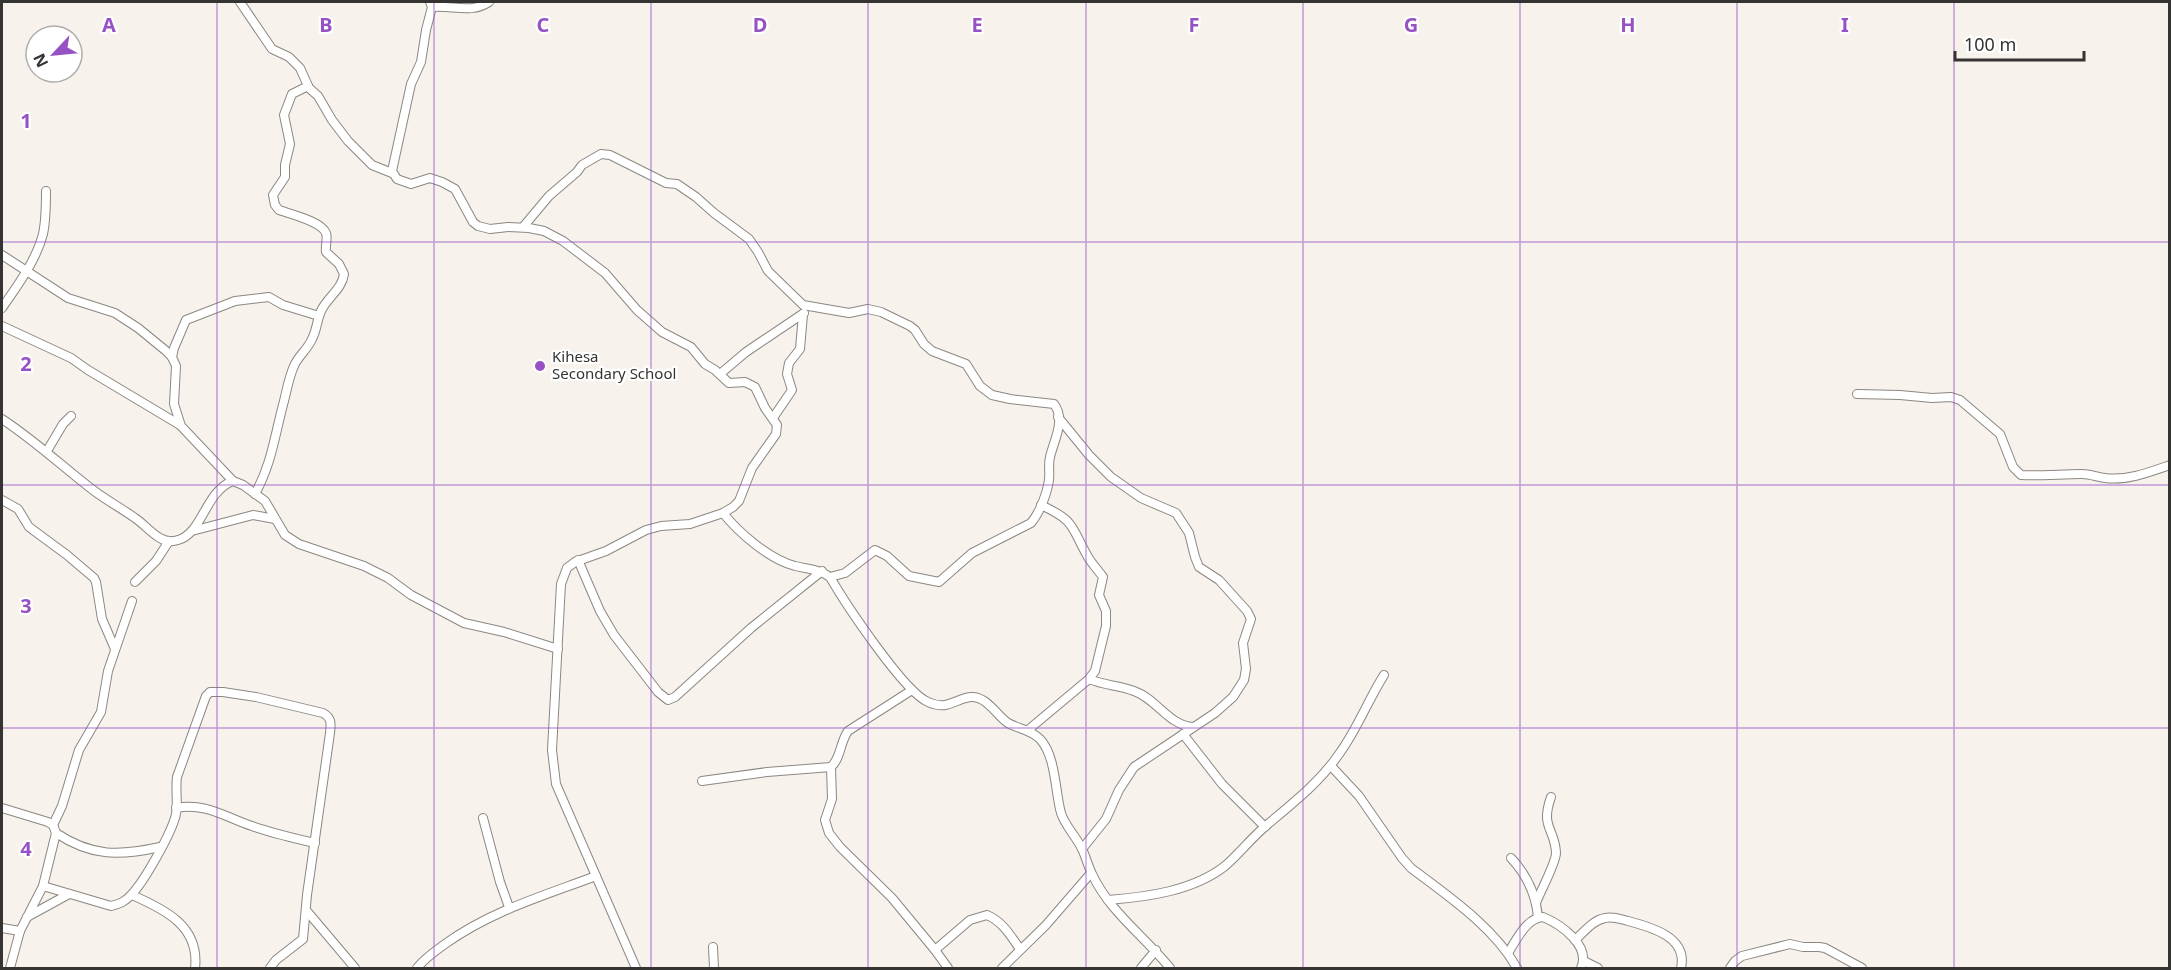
<svg xmlns="http://www.w3.org/2000/svg" width="2171" height="970" font-family="'Noto Sans',sans-serif">
	<style>
		.lines { fill: none; stroke-linecap: round; stroke-linejoin: round }
		.street-casing { stroke: #8c8781; stroke-width: 10 }
		.street { stroke: #fff; stroke-width: 8 }
		.grid { fill: none; stroke: #9651c5; stroke-width: 1.5; stroke-opacity: 0.55 }
		.poi-dot { fill: #9651c5; stroke: #fff; stroke-width: 2 }
		.labels { text-anchor: middle; stroke-width: 4.5; stroke-linejoin: round; paint-order: stroke }
		.poi-label { font-size: 15px; fill: #363432; stroke: #fff; text-anchor: start }
		.grid-label { font-size: 20px; text-anchor: middle; font-weight: bold; fill: #9651c5; stroke: #fff; stroke-width: 4.5; stroke-linejoin: round; paint-order: stroke }
	</style>
	<rect width="100%" height="100%" fill="#f7f2eb"/>
	<g class="lines">
		<defs>
			<g id="street">
				<path d="M240,2L272,49L289,57L300,68L309,88L318,96L332,120L348,141L372,165L392,173"/>
				<path d="M430,2L432,7L426,30L421,62L411,84L392,171L397,179L411,184L430,178L442,182L455,189L473,222L478,226L490,229L508,227L529,228L544,231L563,241L605,273L637,310L662,332L691,347L705,364L715,370L729,383L745,382L755,387L765,408L777,425L776,434L752,468L739,501L733,507L723,513L690,524L661,526L646,530L606,551L575,562L567,568L561,584L552,750L556,784L636,968"/>
				<path d="M432,7C453,5 471,14 489,2"/>
				<path d="M523,227L549,196L577,172L582,165L601,154L610,155L666,183L677,184L696,197L714,213L749,239L758,252L768,271L803,305L849,313L868,309L881,312L910,326L915,330L924,344L932,351L966,364L980,386L992,395L1010,399L1054,404C1066,420 1054,440 1050,457C1048,465 1050,472 1049,480C1047,494 1040,512 1031,523L972,553L939,582L909,576L887,556L875,550L845,573L830,577"/>
				<path d="M2,255L68,298L115,313L138,328L165,350L172,357L176,366L174,404L181,426L233,481"/>
				<path d="M2,308C17,286 36,261 43,234C46,220 46,205 46,191"/>
				<path d="M2,326L71,358L88,370L180,425"/>
				<path d="M172,357L174,348L186,320L235,301L269,297L283,305L319,316"/>
				<path d="M720,374L746,352L804,313"/>
				<path d="M1857,394L1900,395L1932,398L1951,397L1960,400L2000,434L2013,467L2021,475C2041,476 2062,474 2082,474C2090,474 2097,477 2105,478C2127,481 2150,472 2170,465"/>
				<path d="M1058,417L1089,455L1111,477L1141,498L1176,513L1189,533L1195,557L1199,567L1219,580L1247,611L1251,619L1243,643L1246,669L1244,680L1233,697L1215,713L1134,767L1119,790L1106,819L1082,849"/>
				<path d="M773,418L792,390L787,374L789,363L800,349L803,314"/>
				<path d="M2,419C34,440 62,466 93,490C106,500 121,508 135,518C144,524 151,533 160,538C165,541 172,542 178,540C203,533 205,491 233,481L243,485L265,501L285,535L299,544L364,566L388,578L411,595L464,623L504,632L558,649"/>
				<path d="M47,451L63,424L71,416"/>
				<path d="M255,494C272,463 275,434 284,401C287,389 289,377 294,366C298,356 308,349 312,339C317,330 317,318 322,309C329,296 342,289 344,274L339,264L326,252C325,245 328,238 326,233C321,221 290,214 279,210L275,205L273,195L285,177V165L290,144L284,115L292,94L308,86"/>
				<path d="M2,500L18,509L29,527L67,555L94,578L96,582L102,619L115,649"/>
				<path d="M723,513C739,533 769,559 795,566C808,569 818,569 830,577C845,603 904,692 928,702C948,711 954,699 971,697C987,696 997,716 1008,723C1019,729 1031,730 1040,739C1056,756 1055,792 1061,813C1065,826 1076,836 1082,849C1086,857 1088,866 1092,874C1109,911 1145,937 1170,968"/>
				<path d="M192,531L253,515L275,519"/>
				<path d="M578,560L600,611L614,635L658,692L668,700L675,697L751,628L822,571"/>
				<path d="M135,582L156,561L169,541"/>
				<path d="M1089,679C1106,686 1119,685 1134,691C1157,699 1168,725 1193,727"/>
				<path d="M1028,730L1089,679L1095,671L1106,626V611L1099,595L1103,577C1098,570 1092,564 1088,557C1070,526 1077,522 1041,505"/>
				<path d="M1183,734L1222,784L1265,827"/>
				<path d="M1331,766L1359,796L1402,858L1411,868C1448,896 1494,927 1517,968"/>
				<path d="M831,767L832,799L825,820L829,833L840,847L892,898L935,950L948,968"/>
				<path d="M702,781L767,772L831,767C841,758 840,742 848,731L912,690"/>
				<path d="M2,808L48,822L53,825L56,833L43,886L20,931L10,968"/>
				<path d="M176,808C205,802 225,817 252,826C272,833 293,838 315,843"/>
				<path d="M483,818L500,882L509,907"/>
				<path d="M53,825L62,806L79,750L101,712L108,671L132,601"/>
				<path d="M56,833C92,857 120,856 160,847"/>
				<path d="M1511,858C1526,874 1536,895 1538,917"/>
				<path d="M43,886L111,906C119,904 125,902 131,895C144,882 169,837 175,818C179,807 175,791 177,777L206,696L210,692H223L256,697L323,713C332,718 331,724 330,733L307,895L303,939L276,960L270,968"/>
				<path d="M132,895C164,909 200,926 195,968"/>
				<path d="M1108,900C1147,897 1193,891 1225,866C1240,853 1252,837 1268,824C1293,803 1320,782 1339,754C1357,730 1368,700 1384,675"/>
				<path d="M1536,903C1540,892 1556,863 1556,853C1555,828 1540,828 1551,797"/>
				<path d="M306,910L355,968"/>
				<path d="M27,917L69,894"/>
				<path d="M2,928L20,931"/>
				<path d="M1575,940C1584,932 1593,920 1605,918C1613,916 1620,919 1628,921C1651,927 1688,937 1681,968"/>
				<path d="M713,947L714,968"/>
				<path d="M935,950L970,920L987,915C1003,922 1010,935 1020,949"/>
				<path d="M1508,953C1516,941 1526,918 1543,917C1562,925 1591,946 1581,968"/>
				<path d="M1584,961L1598,968"/>
				<path d="M417,968C424,959 435,951 445,944C491,911 543,896 596,876"/>
				<path d="M1002,968L1046,925L1091,873"/>
				<path d="M1141,968L1156,950"/>
				<path d="M1730,968L1735,961L1742,956L1790,944L1803,947H1819L1825,948L1862,968"/>
			</g>
		</defs>
		<use href="#street" class="street-casing"/>
		<use href="#street" class="street"/>
	</g>
	<path class="grid" d="M217,2V968M434,2V968M651,2V968M868,2V968M1086,2V968M1303,2V968M1520,2V968M1737,2V968M1954,2V968M2,242H2170M2,485H2170M2,728H2170"/>
	<circle class="poi-dot" cx="540" cy="366" r="6"/>
	<g class="labels">
		<g class="poi-label">
			<text x="552" y="362">Kihesa<tspan x="552" dy="17">Secondary School</tspan></text>
		</g>
	</g>
	<g class="grid-label">
		<text x="109" y="32">A</text>
		<text x="326" y="32">B</text>
		<text x="543" y="32">C</text>
		<text x="760" y="32">D</text>
		<text x="977" y="32">E</text>
		<text x="1194" y="32">F</text>
		<text x="1411" y="32">G</text>
		<text x="1628" y="32">H</text>
		<text x="1845" y="32">I</text>
		<text x="26" y="128">1</text>
		<text x="26" y="371">2</text>
		<text x="26" y="613">3</text>
		<text x="26" y="856">4</text>
	</g>
	<rect width="2171" height="970" fill="none" stroke="#363432" stroke-width="6"/>
	<g transform="translate(54 54) rotate(244)"><circle r="28" fill="#ffffff" stroke="#afaead" stroke-width="1.5"/>
	<path d="M0-4.5L10 22L0 15L-10 22Z" fill="#9651c5"/>
	<text y="-9" font-size="16" font-weight="bold" text-anchor="middle" fill="#363432">N</text>
	</g>
	<path d="M1955 51v9h129v-9" fill="none" stroke="#363432" stroke-width="3"/>
	<text x="1964" y="51" font-size="18" fill="#363432" stroke="#ffffff" stroke-width="4.5" paint-order="stroke">100 m</text>
</svg>
